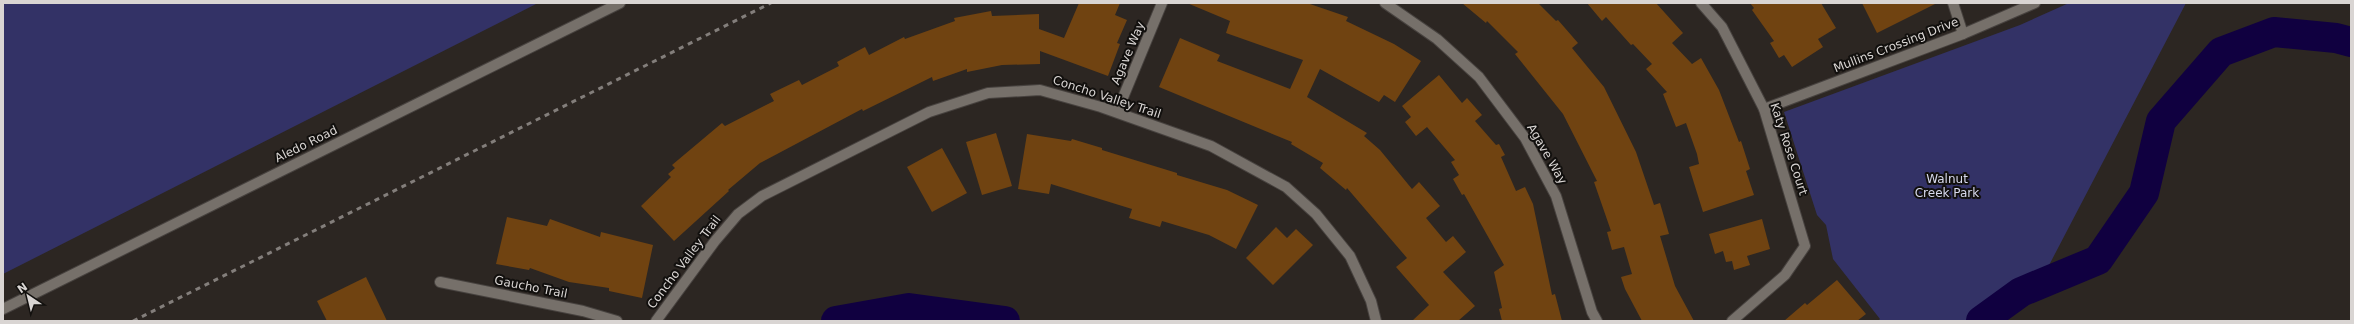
<svg xmlns="http://www.w3.org/2000/svg" width="2354" height="324" font-family="'DejaVu Sans',sans-serif">
	<style>
		.green { fill: #333266 }
		.lines { fill: none; stroke-linecap: round; stroke-linejoin: round }
		.river { stroke: #100040; stroke-width: 30 }
		.building { fill: #704311 }
		.minor-casing { stroke: #47423f; stroke-width: 12 }
		.tertiary-casing { stroke: #47423f; stroke-width: 12 }
		.minor { stroke: #76706a; stroke-width: 10 }
		.tertiary { stroke: #76706a; stroke-width: 10 }
		.rail { stroke: #837e7b; stroke-width: 3; stroke-dasharray: 5 5; stroke-linecap: butt }
		.labels { text-anchor: middle; stroke-width: 4; stroke-linejoin: round; paint-order: stroke }
		.street-label { font-size: 12px; fill: #d9d5d3; stroke: #12100e }
		.park-label { font-size: 12px; fill: #d8daee; stroke: #12100e }
	</style>
	<rect width="100%" height="100%" fill="#2c2622"/>
	<g class="green">
		<path d="M3,3H538L3,274Z"/>
		<path d="M2069,3H2186L2046,271L1972,321H1878L1880,319L1833,259L1826,225L1817,215L1784,112L2020,25Z"/>
	</g>
	<g class="lines">
		<g class="river">
			<path d="M836,321L909,308L1005,321"/>
			<path d="M1981,321L2021,292L2098,260L2144,193L2161,121L2221,52L2274,32L2336,38L2351,42"/>
		</g>
	</g>
	<g class="building">
		<path d="M1079,3H1120L1115,15L1127,20L1117,43L1120,44L1108,76L1040,51V64L1002,65L967,72V69L933,81L932,77L863,111L862,109L760,163L728,190L729,191L674,241L641,206L671,177L668,174L675,168L672,165L722,123L725,126L774,101L770,94L799,80L802,85L839,66L837,62L865,47L869,55L904,37L905,39L955,21L954,18L991,11L992,16L1039,14V29L1064,38Z"/>
		<path d="M1187,3H1307L1348,17L1346,21L1394,44L1421,61L1395,102L1384,95L1379,102L1320,69L1307,97L1367,133L1364,136L1380,150L1412,189L1419,182L1440,206L1426,218L1446,242L1453,236L1466,252L1443,272L1475,306L1458,321H1412L1429,305L1396,267L1407,258L1347,188L1346,190L1320,168L1323,163L1291,144L1292,142L1159,87L1180,38L1220,55L1217,61L1290,89L1303,60L1226,33L1230,21Z"/>
		<path d="M1462,3H1538L1556,21L1558,20L1578,43L1572,48L1604,87L1636,152L1654,205L1660,203L1669,234L1660,236L1675,286L1694,321H1642L1625,289L1621,277L1632,274L1624,247L1612,250L1607,232L1611,231L1594,182L1597,181L1563,114L1515,54L1518,52L1487,21L1486,23Z"/>
		<path d="M1587,3H1656L1683,33L1672,43L1692,64L1701,58L1719,90L1739,142L1741,141L1750,169L1746,171L1754,195L1703,212L1689,167L1699,164L1697,154L1686,123L1676,127L1663,94L1667,92L1646,69L1652,64L1633,44L1631,45L1606,17L1602,21Z"/>
		<path d="M1750,3H1821L1836,28L1818,39L1823,47L1792,67L1784,55L1779,58L1770,43L1774,41L1752,10L1754,8Z"/>
		<path d="M1862,3H1937L1877,33Z"/>
		<path d="M1439,75L1462,103L1467,98L1482,115L1475,121L1496,145L1499,144L1505,155L1501,157L1516,191L1525,187L1533,204L1552,295L1555,294L1562,321H1502L1499,309L1502,308L1494,272L1504,265L1464,194L1462,195L1453,179L1459,175L1451,162L1455,160L1427,127L1416,136L1405,122L1411,117L1402,106Z"/>
		<path d="M996,133L1012,186L982,195L966,142Z"/>
		<path d="M1027,134L1071,141L1072,139L1102,148V150L1177,173V175L1227,190L1258,205L1236,249L1209,235L1162,221L1160,227L1129,218L1132,209L1051,184L1049,194L1018,189Z"/>
		<path d="M942,148L967,193L932,212L907,167Z"/>
		<path d="M507,217L547,226L550,219L600,237L601,232L653,245L642,298L609,291V288L569,282L530,268L529,270L496,264Z"/>
		<path d="M1762,219L1770,249L1747,256L1750,265L1734,270L1732,261L1726,262L1723,251L1715,254L1709,234Z"/>
		<path d="M1276,227L1287,238L1296,229L1313,245L1273,285L1246,258Z"/>
		<path d="M366,277L387,321H327L317,301Z"/>
		<path d="M1837,280L1866,314L1857,321H1784L1805,303L1807,305Z"/>
	</g>
	<g class="lines">
		<defs>
			<g id="minor">
				<path d="M1385,3L1437,39L1479,77L1525,138L1556,196L1592,312L1597,321"/>
				<path d="M1701,3L1722,27L1764,109L1805,246L1785,275L1732,321"/>
				<path d="M1953,3L1963,34"/>
				<path d="M1764,109L1963,34L2035,3"/>
				<path d="M1117,112L1162,3"/>
				<path d="M440,282L583,311L617,321"/>
				<path d="M656,321L715,241L738,214L762,196L929,112L988,93L1040,90L1101,107L1211,146L1286,187L1316,214L1350,256L1371,301L1376,321"/>
			</g>
			<path id="tertiary" d="M3,309L620,3"/>
		</defs>
		<use href="#minor" class="minor-casing"/>
		<use href="#tertiary" class="tertiary-casing"/>
		<use href="#minor" class="minor"/>
		<use href="#tertiary" class="tertiary"/>
		<path class="rail" d="M133,321L771,3"/>
	</g>
	<g class="labels">
		<g class="street-label">
			<text transform="translate(1896 45) rotate(-21)" y="4">Mullins Crossing Drive</text>
			<text transform="translate(1128 53) rotate(-67)" y="4">Agave Way</text>
			<text transform="translate(1107 97) rotate(18)" y="4">Concho Valley Trail</text>
			<text transform="translate(306 144) rotate(-26)" y="4">Aledo Road</text>
			<text transform="translate(1789 149) rotate(72)" y="4">Katy Rose Court</text>
			<text transform="translate(1547 154) rotate(60)" y="4">Agave Way</text>
			<text transform="translate(684 262) rotate(-53)" y="4">Concho Valley Trail</text>
			<text transform="translate(531 287) rotate(11)" y="4">Gaucho Trail</text>
		</g>
		<g class="park-label">
			<text x="1947" y="183">Walnut<tspan x="1947" dy="14">Creek Park</tspan></text>
		</g>
	</g>
	<rect width="2354" height="324" fill="none" stroke="#d9d5d3" stroke-width="8"/>
	<g transform="translate(28 296) rotate(325)" stroke="#12100e" stroke-width="3" paint-order="stroke">
	<path d="M0-3L7 15L0 10L-7 15Z" fill="#d9d5d3"/>
	<text y="-6" font-size="11" font-weight="bold" text-anchor="middle" fill="#d9d5d3">N</text>
	</g>
</svg>
